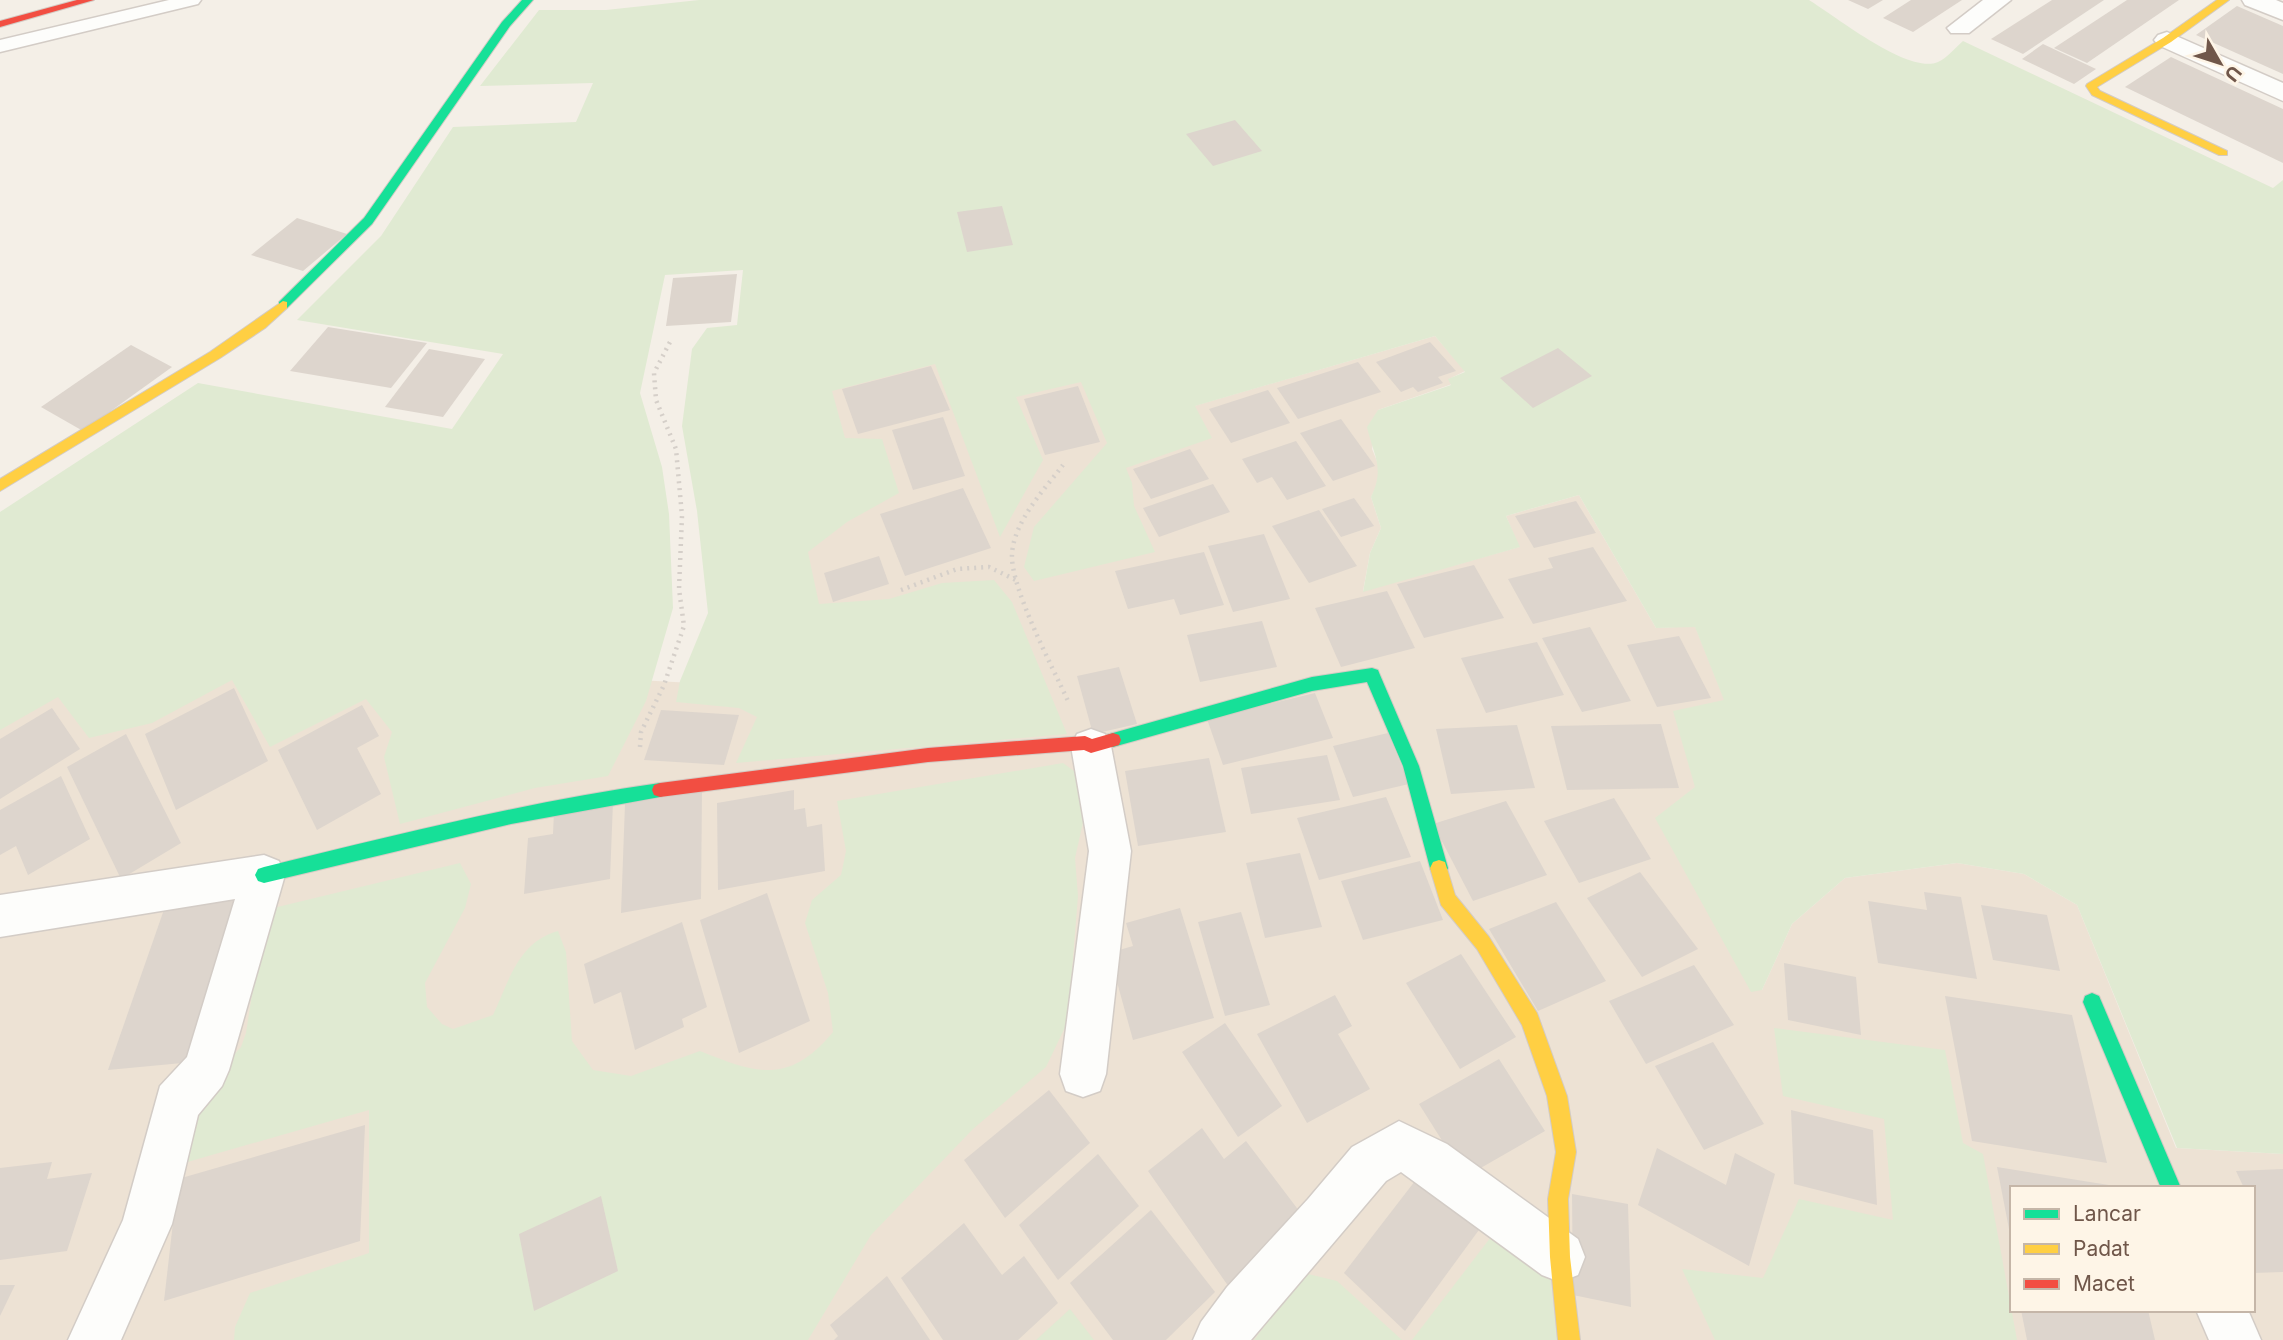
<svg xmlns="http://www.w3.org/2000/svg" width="2283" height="1340" font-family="Inter,sans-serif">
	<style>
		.residential { fill: #ede2d4; fill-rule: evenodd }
		.green { fill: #e0ead2 }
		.building { fill: #ddd5cd }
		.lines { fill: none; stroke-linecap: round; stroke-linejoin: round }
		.lane-casing { stroke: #d3ccc6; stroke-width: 3 }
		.street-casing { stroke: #d3ccc6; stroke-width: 3 }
		.fast-casing { stroke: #d3cbc4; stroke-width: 2 }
		.slow-casing { stroke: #d3cbc4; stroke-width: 2 }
		.jam-casing { stroke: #d3cbc4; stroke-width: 2 }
		.path-far1 { stroke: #d5cfc9; stroke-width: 3.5; stroke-dasharray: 1 3.5; stroke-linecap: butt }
		.path { stroke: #d5cfc9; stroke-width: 4.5; stroke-dasharray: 2 5; stroke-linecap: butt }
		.lane { fill: #fdfdfb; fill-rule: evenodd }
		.street { fill: #fdfdfb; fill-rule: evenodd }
		.fast { fill: #16e098; fill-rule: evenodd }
		.slow { fill: #ffcf43; fill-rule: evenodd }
		.jam { fill: #f24e42; fill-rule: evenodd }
	</style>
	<rect width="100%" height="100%" fill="#f4efe7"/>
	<path class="residential" d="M1435,336L1465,371L1449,379L1452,384L1378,410L1372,449L1379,466V481L1371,497L1381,528L1370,553L1363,591L1519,547L1506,516L1579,495L1656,628L1695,626L1725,701L1762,990L1792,924L1845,878L1957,863L2024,874L2077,905L2176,1148L2283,1154V1340H0V679L264,659L746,686L816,391L927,341L1194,406ZM2012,1188H2253V1310H2012Z"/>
	<g class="green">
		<path d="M699,0H1809C1835,16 1909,75 1938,62C1947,58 1956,47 1963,41L2273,188L2283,180V1154L2177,1148L2077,905L2024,874L1957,863L1845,878L1792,924L1762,990L1751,992L1655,818L1695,787L1673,711L1724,700L1695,627L1656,628L1579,495L1506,516L1520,547L1363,592L1370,553L1381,528L1371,497C1385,468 1374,457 1367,427L1378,410L1451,385L1448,379L1465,372L1435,336L1195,406L1212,438L1126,468L1132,483L1134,506L1155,552L1034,581L1024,567L1034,527L1107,443L1081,382L1016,397L1043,460L1000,537L935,364L832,391L845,438L882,439L899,493L847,522L808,552L819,604L889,599L942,583L994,580L1012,602L1067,734L736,763L757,717L739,708L676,702L680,681L708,613L697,511L682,426L692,349L707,328L737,325L743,270L665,275L640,393L662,467L669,514L673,608L646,701L608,776L535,788L400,824L384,757L392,732L366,699L270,747L232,680L152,723L89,738L58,697L0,730V512L198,383L452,429L503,354L297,320L381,236L453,127L576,122L593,83L480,86L539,10H606Z"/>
		<path d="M1063,763L1074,771L1084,818L1075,858L1078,896L1068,1021L1046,1067L973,1129L871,1235L808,1340H234L235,1327L250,1293L369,1253V1110L184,1163L193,1099L241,1047L246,1033L265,910L460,863L471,884L465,908L425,983L427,1007L442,1024L453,1029L493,1015C509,981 518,942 558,931L566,952L572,1041L593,1070L631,1076L700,1051C757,1074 789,1085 833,1032L828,993L805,923L812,900L841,875L846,851L837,801Z"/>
		<path d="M1774,1028L1945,1050L1963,1143L1983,1154L2017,1340H1715L1682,1269L1763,1278L1799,1199L1893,1220L1884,1119L1783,1096Z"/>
		<path d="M1494,1233L1549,1266L1557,1340H1412Z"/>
		<path d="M1304,1273L1337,1281L1402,1340H1254Z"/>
		<path d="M1070,1309L1094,1340H1036Z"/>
	</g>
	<g class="building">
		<path d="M1848,0H1883L1868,9Z"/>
		<path d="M1911,0H1962L1913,32L1883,18Z"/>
		<path d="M2052,0H2104L2023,54L1991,39Z"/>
		<path d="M2127,0H2179L2087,63L2054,48Z"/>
		<path d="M2237,6L2283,26V74L2196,35Z"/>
		<path d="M2043,44L2096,69L2074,84L2022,59Z"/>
		<path d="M2171,57L2283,109V163L2125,87Z"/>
		<path d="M1235,120L1262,151L1213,166L1186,134Z"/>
		<path d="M1002,206L1013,245L967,252L957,212Z"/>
		<path d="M297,218L347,234L303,271L251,255Z"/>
		<path d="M737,274L731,322L666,326L673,278Z"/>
		<path d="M328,327L427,343L391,388L290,371Z"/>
		<path d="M1430,342L1456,371L1438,377L1443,383L1418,392L1413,387L1401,392L1376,362Z"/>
		<path d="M131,345L172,367L83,431L41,407Z"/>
		<path d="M1558,348L1592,376L1533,408L1500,378Z"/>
		<path d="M429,349L485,359L443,417L385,407Z"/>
		<path d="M1358,362L1381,392L1298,419L1277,388Z"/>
		<path d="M931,366L950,410L858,434L842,389Z"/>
		<path d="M1078,386L1100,442L1045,455L1024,399Z"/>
		<path d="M1268,390L1290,423L1231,443L1209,409Z"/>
		<path d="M943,417L965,476L913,490L892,430Z"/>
		<path d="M1341,419L1375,466L1333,481L1300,433Z"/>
		<path d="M1296,441L1326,486L1287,500L1272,477L1257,483L1242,459Z"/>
		<path d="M1190,449L1209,479L1151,499L1133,469Z"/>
		<path d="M1213,484L1230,512L1159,537L1143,508Z"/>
		<path d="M963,488L991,548L905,576L880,514Z"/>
		<path d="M1354,498L1374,526L1341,537L1322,509Z"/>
		<path d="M1576,501L1596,533L1534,548L1515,516Z"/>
		<path d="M1319,510L1357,566L1309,583L1272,526Z"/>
		<path d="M1264,534L1290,599L1233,612L1208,546Z"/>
		<path d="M1593,547L1627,601L1533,624L1508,579L1553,568L1548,558Z"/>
		<path d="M1204,552L1224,605L1180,615L1174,599L1128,609L1115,571Z"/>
		<path d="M879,556L889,584L833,602L824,573Z"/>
		<path d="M1474,565L1504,618L1424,638L1397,584Z"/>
		<path d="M1387,591L1415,648L1341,667L1315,608Z"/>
		<path d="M1262,621L1277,667L1200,682L1187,635Z"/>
		<path d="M1590,627L1631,701L1582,712L1542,638Z"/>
		<path d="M1679,636L1711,698L1657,707L1627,645Z"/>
		<path d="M1537,642L1564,695L1486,713L1461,658Z"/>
		<path d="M1119,667L1137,724L1093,734L1077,676Z"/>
		<path d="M234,688L268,761L176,810L145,734Z"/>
		<path d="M1315,693L1333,738L1223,765L1207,719Z"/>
		<path d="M362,705L379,736L357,748L381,794L317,830L278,750Z"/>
		<path d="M52,708L80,749L0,799V739Z"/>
		<path d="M661,710L739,715L724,765L644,760Z"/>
		<path d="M1661,724L1679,788L1567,790L1551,726Z"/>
		<path d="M1517,725L1535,788L1451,794L1436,729Z"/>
		<path d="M1388,733L1409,784L1353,797L1333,746Z"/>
		<path d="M126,734L181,843L121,879L67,767Z"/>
		<path d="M1327,755L1340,800L1251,814L1241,768Z"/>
		<path d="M1209,758L1226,832L1138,846L1125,771Z"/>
		<path d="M61,776L90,839L28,875L16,846L0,855V810Z"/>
		<path d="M794,790V810L805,808L807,827L822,824L825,871L718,890L717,803Z"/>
		<path d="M702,791L701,899L621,913L625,804Z"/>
		<path d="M1386,797L1411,857L1319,880L1297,818Z"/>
		<path d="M1614,798L1651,859L1579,883L1544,821Z"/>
		<path d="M1506,801L1547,875L1473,901L1433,824Z"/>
		<path d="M613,802L610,879L524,894L528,838L553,834L554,812Z"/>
		<path d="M1300,853L1322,927L1265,938L1246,863Z"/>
		<path d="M1420,861L1443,920L1363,940L1341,881Z"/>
		<path d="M1640,872L1698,949L1642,977L1587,898Z"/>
		<path d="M1924,892L1961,897L1977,979L1878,963L1868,901L1927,910Z"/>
		<path d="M245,893L193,1062L108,1070L167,901Z"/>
		<path d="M767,893L810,1021L739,1053L700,920Z"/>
		<path d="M1556,902L1606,981L1538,1011L1489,929Z"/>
		<path d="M1981,905L2047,915L2060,971L1993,960Z"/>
		<path d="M1180,908L1214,1018L1133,1040L1109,953L1133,946L1126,923Z"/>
		<path d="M1241,912L1270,1005L1225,1016L1198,922Z"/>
		<path d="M682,922L707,1007L682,1019L684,1027L635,1050L621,992L594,1004L584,964Z"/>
		<path d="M1461,954L1516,1037L1460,1069L1406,983Z"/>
		<path d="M1784,963L1856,977L1861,1035L1788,1020Z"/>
		<path d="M1694,965L1734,1025L1646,1064L1609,1001Z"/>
		<path d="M1335,995L1352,1026L1338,1034L1370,1089L1307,1123L1257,1034Z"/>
		<path d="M1945,996L2072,1015L2107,1163L1972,1141Z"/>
		<path d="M1225,1023L1282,1106L1238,1137L1182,1052Z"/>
		<path d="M1713,1042L1764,1124L1704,1150L1655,1066Z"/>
		<path d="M1499,1059L1545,1131L1465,1177L1419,1104Z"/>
		<path d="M1049,1090L1090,1143L1005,1218L964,1160Z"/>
		<path d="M1791,1110L1873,1130L1877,1205L1794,1184Z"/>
		<path d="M365,1125L360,1241L164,1301L178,1179Z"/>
		<path d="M1202,1128L1224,1159L1246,1141L1309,1224L1231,1290L1148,1171Z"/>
		<path d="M1657,1148L1726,1185L1735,1153L1775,1174L1749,1266L1638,1205Z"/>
		<path d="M1098,1154L1139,1206L1058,1280L1019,1225Z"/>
		<path d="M52,1162L47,1179L92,1173L67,1251L0,1260V1168Z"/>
		<path d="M1997,1167L2115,1186L2114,1188H2012V1230L2009,1229Z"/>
		<path d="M1425,1168L1484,1223L1405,1331L1344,1273Z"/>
		<path d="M2283,1169V1272L2253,1273V1188H2244L2236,1171Z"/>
		<path d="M1572,1194L1628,1204L1631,1307L1573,1295Z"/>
		<path d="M601,1196L618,1271L534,1311L519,1234Z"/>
		<path d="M1151,1210L1215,1292L1166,1340H1113L1070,1283Z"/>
		<path d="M964,1223L1002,1275L1024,1256L1058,1303L1018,1340H943L901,1278Z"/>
		<path d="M887,1276L930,1340H834L838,1336L830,1325Z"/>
		<path d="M0,1285H15L0,1316Z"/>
		<path d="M2021,1310H2148L2155,1340H2027Z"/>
	</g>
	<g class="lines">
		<defs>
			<path id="lane" d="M169,0H201L198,4L0,52V40Z"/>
			<g id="street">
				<path d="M1983,0H2011L1969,33H1951L1947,28Z"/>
				<path d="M2242,0H2276L2283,3V20L2245,5Z"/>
				<path d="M2167,32L2283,83V101L2158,45L2154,40L2158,35Z"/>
				<path d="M1091,729L1105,734L1111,746L1131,851L1106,1074L1100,1091L1083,1097L1066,1091L1060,1074L1089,851L1071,746L1077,734Z"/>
				<path d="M264,855L279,861L285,875L229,1070L222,1086L198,1115L172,1224L121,1340H68L123,1220L160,1086L187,1057L235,899L0,937V895Z"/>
				<path d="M1399,1121L1447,1144L1578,1239L1585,1257L1578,1275L1560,1282L1542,1275L1401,1172L1386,1181L1251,1340H1193L1201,1322L1227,1287L1308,1199L1352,1147Z"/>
				<path d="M2196,1310H2248L2261,1340H2209Z"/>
			</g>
			<g id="fast">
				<path d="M522,0H533L510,26L372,224L287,308H279V302L364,218L502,22Z"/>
				<path d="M1372,668L1378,670L1380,675L1419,766L1448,868L1445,874L1439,876L1433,874L1430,868L1403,766L1367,682L1312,691L1113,747L1107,745L1105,740L1107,735L1113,733L1312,677Z"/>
				<path d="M660,783L666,785L668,790L666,795L660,797L511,824L264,883L258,881L255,875L258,869L264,867C395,835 526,802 660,783Z"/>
				<path d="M2092,993L2099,996L2181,1188H2161L2083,1002L2085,996Z"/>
			</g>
			<g id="slow">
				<path d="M2217,0H2229L2171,42L2097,87L2100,91L2227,151V155H2219L2092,95L2086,86L2087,84L2163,38Z"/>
				<path d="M283,301L287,302V308L265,328L220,358L0,491V479L210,352Z"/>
				<path d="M1439,860L1445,862L1455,895L1489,937L1537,1013L1567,1096L1576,1152L1568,1199L1570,1257L1580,1340H1558L1550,1257L1548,1199L1556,1152L1547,1096L1522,1025L1477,949L1441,905L1430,868L1433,862Z"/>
			</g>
			<g id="jam">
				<path d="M77,0H94L0,27V21Z"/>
				<path d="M1113,733L1119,735L1121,740L1119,745L1091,753L1084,750L928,762L660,797L654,795L652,790L654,785L660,783L928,748L1085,736L1092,739Z"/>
			</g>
		</defs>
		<use href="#lane" class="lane-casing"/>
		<use href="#street" class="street-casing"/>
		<use href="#fast" class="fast-casing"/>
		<use href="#slow" class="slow-casing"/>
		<use href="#jam" class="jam-casing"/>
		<path class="path-far1" d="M669,343L671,340"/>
		<g class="path">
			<path d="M1063,465C1044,490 1014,521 1012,554C1010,587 1053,668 1068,701"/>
			<path d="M901,590L957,569L989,567L1018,581"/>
			<path d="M640,747L641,732L664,685L684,626L679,589L682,516L676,449L656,400L654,373L670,342"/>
		</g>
		<use href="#lane" class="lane"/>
		<use href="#street" class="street"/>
		<use href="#fast" class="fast"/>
		<use href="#slow" class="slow"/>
		<use href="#jam" class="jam"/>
	</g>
	<rect x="2010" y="1186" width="245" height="126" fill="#fef5e7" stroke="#c5b6a8" stroke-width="2"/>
	<rect x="2024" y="1209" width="35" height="10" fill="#16e098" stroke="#c5b6a8" stroke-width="2"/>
	<text x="2073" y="1221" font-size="21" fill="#70574a">Lancar</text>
	<rect x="2024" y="1244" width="35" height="10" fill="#ffcf43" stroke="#c5b6a8" stroke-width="2"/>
	<text x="2073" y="1256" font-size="21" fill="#70574a">Padat</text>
	<rect x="2024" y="1279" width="35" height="10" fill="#f24e42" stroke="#c5b6a8" stroke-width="2"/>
	<text x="2073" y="1291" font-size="21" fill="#70574a">Macet</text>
	<g transform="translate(2220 63) rotate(129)" stroke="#fef5e7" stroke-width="5" paint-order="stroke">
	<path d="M0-5L12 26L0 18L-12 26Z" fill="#70574a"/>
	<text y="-10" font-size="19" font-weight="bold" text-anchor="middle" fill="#70574a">U</text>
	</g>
</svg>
